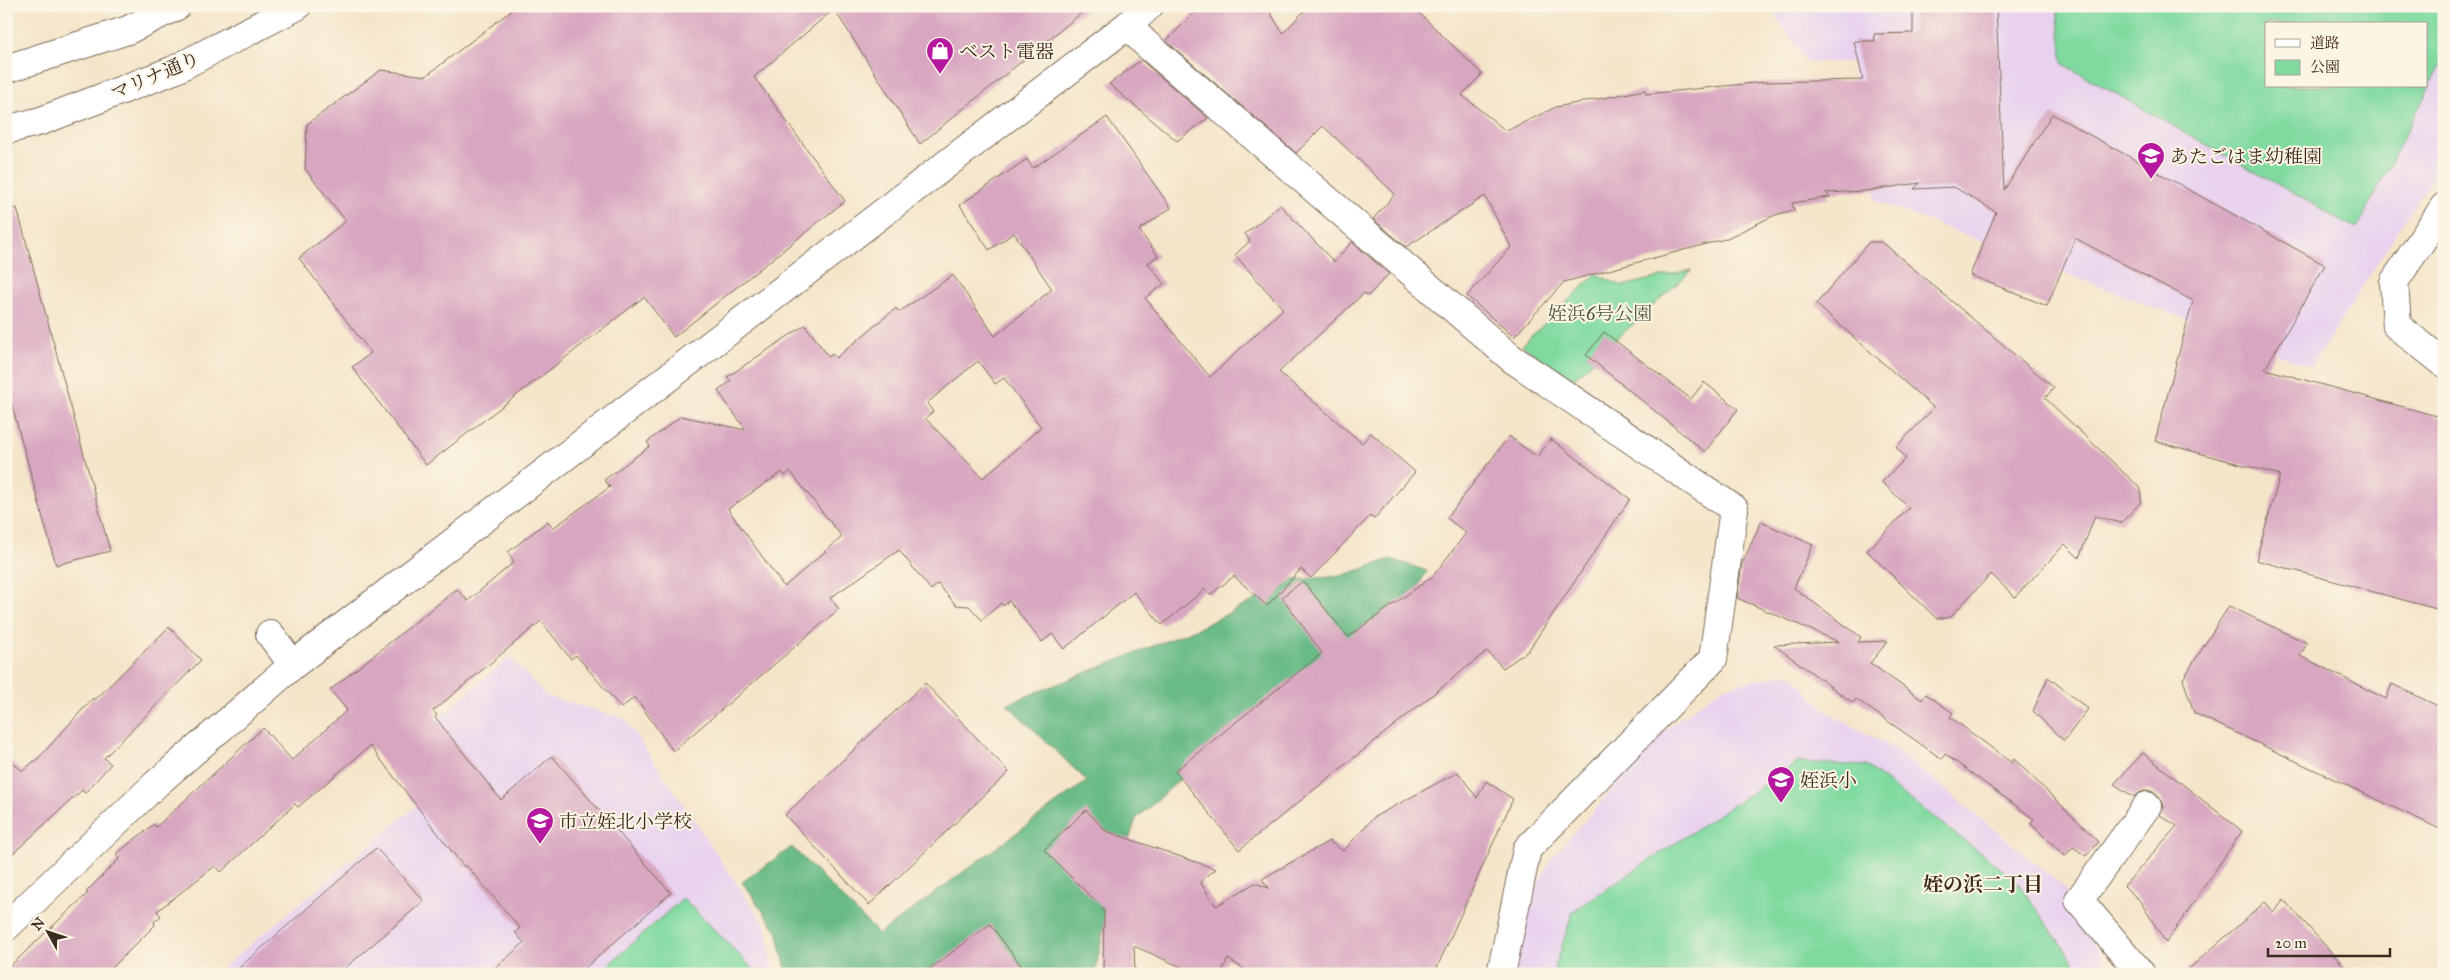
<svg xmlns="http://www.w3.org/2000/svg" width="2450" height="980" font-family="'IM FELL Great Primer','Noto Serif JP',serif">
	<style>
		.built { fill: #e8d2ef; fill-rule: evenodd }
		.green { fill: #80daa0; stroke: #5e825f; fill-rule: evenodd }
		.forest { fill: #68ba86; stroke: #527252 }
		.building { fill: #d8a6c0; fill-rule: evenodd }
		.lines { fill: none; stroke-linecap: round; stroke-linejoin: round }
		.minor-casing { stroke: #7c6b5a; stroke-width: 30 }
		.minor { stroke: #fff; stroke-width: 28 }
		.labels { text-anchor: middle; stroke-width: 4; stroke-linejoin: round; paint-order: stroke }
		.poi-label { font-size: 19px; fill: #3b2a1e; stroke: #fcf5e5; text-anchor: start }
		.street-label { font-size: 19px; fill: #3b2a1e; stroke: #fcf5e5 }
		.park-label { font-size: 19px; fill: #4c563e; stroke: #fcf5e5 }
		.neighbourhood-label { font-size: 20px; font-weight: bold; fill: #3b2a1e; stroke: #fcf5e5 }
	</style>
	<rect width="100%" height="100%" fill="#fcf5e5"/>
	<filter id="ink" filterUnits="userSpaceOnUse"><feTurbulence type="fractalNoise" baseFrequency=".02" numOctaves="2"/><feDisplacementMap in="SourceGraphic" scale="10" xChannelSelector="R" yChannelSelector="G"/><feConvolveMatrix kernelMatrix="1 2 1 2 8 2 1 2 1" color-interpolation-filters="sRGB"/></filter>
	<filter id="wash" filterUnits="userSpaceOnUse"><feTurbulence type="fractalNoise" baseFrequency=".0096" numOctaves="4" result="noise"/><feDisplacementMap in="SourceGraphic" scale="20" xChannelSelector="R" yChannelSelector="G"/><feGaussianBlur stdDeviation="1.12" result="paint"/><feColorMatrix in="noise" values="0 0 0 0 0 0 0 0 0 0 0 0 0 0 0 0 0 1.4 0 .05"/><feComposite in="paint" operator="in"/></filter>
	<g filter="url(#wash)">
		<rect width="100%" height="100%" fill="#f4e5c9"/>
		<g class="built">
			<path d="M1769,6H2444V159L2311,367L1876,201L1851,62H1806ZM2266,24H2426V86H2266Z"/>
			<path d="M510,657L546,696L625,719L766,927L774,974H215L468,763L436,720Z"/>
			<path d="M1790,673L1828,713L1897,750L2064,887L2112,974H1513L1514,952L1535,889L1552,858L1664,731L1723,687Z"/>
		</g>
		<g class="green">
			<path d="M2057,6H2444V58L2357,229L2063,64ZM2266,24H2426V86H2266Z"/>
			<path d="M1692,270L1570,382L1522,345L1596,274L1622,286Z"/>
			<path d="M1798,762L1866,766L2016,880L2082,974H1553L1573,911Z"/>
			<path d="M683,898L758,974H598Z"/>
		</g>
		<path class="forest" d="M1391,559L1427,571L1399,618L1226,738L1136,819L1108,904L1095,974H787L777,931L742,882L792,847L879,934L1087,781L1007,704L1201,627L1295,580L1341,576Z"/>
		<g id="blocks">
			<g class="building">
				<path d="M517,6H1090L920,144L834,9L754,77L845,201L674,337L644,297L426,465L352,367L371,353L299,258L346,221L305,169L307,124L381,70L426,76Z"/>
				<path d="M1201,6H1266L1283,33L1309,6H1412L1482,74L1462,95L1506,131L1556,107L1645,90L1646,94L1764,82L1863,80L1854,41H1875L1874,34L1913,33V6H1996L2004,190L2052,114L2325,265L2265,369L2444,418V611L2256,560L2280,475L2155,441L2193,301L2075,238L2047,306L1970,275L1996,212L1954,187L1914,189L1920,183L1865,191L1826,193L1830,197L1792,203L1794,210L1775,215L1725,239L1564,282L1514,337L1467,296L1511,247L1485,196L1406,247L1373,219L1395,194L1323,126L1296,153L1166,41Z"/>
				<path d="M1141,60L1208,118L1177,141L1109,84Z"/>
				<path d="M1107,117L1171,208L1139,230L1158,256L1148,263L1164,284L1145,298L1210,377L1283,309L1235,255L1250,241L1245,234L1280,205L1334,262L1352,242L1389,274L1368,296L1364,293L1279,372L1362,443L1371,433L1415,472L1374,519L1370,516L1311,578L1301,569L1267,606L1234,576L1210,595L1205,589L1162,625L1134,592L1064,649L1052,634L1042,642L1009,601L1003,606L1001,603L982,620L969,606L956,605L938,584L931,590L899,550L830,598L839,609L673,751L635,697L621,708L576,655L571,659L541,621L433,711L437,715L435,717L501,800L552,756L671,893L578,974H488L524,943L515,932L520,928L466,865L464,867L370,746L298,807L295,804L221,872L215,866L157,911L161,916L154,922L155,925L106,974H6V970L88,893L86,892L119,859L116,854L154,824L156,827L263,728L292,760L347,710L330,690L457,589L468,601L514,562L508,552L548,521L553,528L610,487L604,480L650,446L647,442L681,416L746,430L718,391L731,381L727,377L805,325L829,357L832,354L836,358L896,308L899,312L953,275L995,336L1052,289L1014,233L989,250L960,205L1027,159L1033,168ZM978,361L995,384L1004,378L1041,427L983,478L925,418L933,412L927,403ZM790,471L842,537L784,587L728,509L782,472L785,476Z"/>
				<path d="M17,208L110,551L56,565L6,384V209Z"/>
				<path d="M1869,242H1882L2054,388L2045,398L2141,489V502L2121,523L2095,516L2079,558L2065,544L2015,597L1991,574L1949,618H1936L1867,551L1909,508L1882,482L1906,458L1896,447L1934,408L1816,304Z"/>
				<path d="M1604,332L1691,399L1704,382L1738,409L1705,452L1586,355Z"/>
				<path d="M1509,436L1537,457L1551,439L1630,499L1528,651L1503,668L1487,651L1239,850L1175,771L1322,653L1282,597L1303,581L1348,637L1433,576L1466,533L1447,518Z"/>
				<path d="M1761,522L1813,545L1794,588L1861,637L1858,642L1888,641L1870,663L1922,700L1926,694L1953,713L1950,717L2012,763L2014,759L2099,842L2086,856L2073,847L2065,856L2030,823L2034,819L1945,754L1942,759L1856,699L1853,703L1774,645L1839,642L1737,598L1742,564Z"/>
				<path d="M2229,606L2307,643L2300,656L2386,699L2392,684L2444,709V831L2194,713L2183,679Z"/>
				<path d="M169,627L201,660L104,758L111,764L85,793L82,790L6,860V758L23,771L34,761L35,762L93,698L95,700Z"/>
				<path d="M2048,677L2088,709L2064,741L2033,711Z"/>
				<path d="M925,683L1009,772L869,905L785,815Z"/>
				<path d="M2143,753L2242,831L2166,943L2140,901L2124,886L2177,826L2160,815L2163,807L2161,800L2156,793L2148,790L2141,792L2134,797L2114,784Z"/>
				<path d="M1458,772L1477,798L1486,781L1513,799L1434,974H1252L1228,959L1221,974H1197L1134,946L1135,974H1103L1104,910L1044,850L1086,810L1106,831L1216,869L1200,882L1216,906L1255,883L1269,888L1262,879L1329,841L1343,851L1374,817Z"/>
				<path d="M376,848L424,901L338,974H232Z"/>
				<path d="M2284,900L2351,974H2183L2265,902L2274,912Z"/>
				<path d="M990,924L1027,974H923Z"/>
			</g>
		</g>
	</g>
	<g filter="url(#ink)">
		<use href="#blocks" fill-opacity="0" stroke="#7c6b5a" stroke-width="1"/>
		<g class="lines">
			<defs>
				<g id="minor">
					<path d="M1128,25L1145,43L1511,358L1734,509L1713,659L1527,849L1501,974"/>
					<path d="M6,69L128,30L177,6"/>
					<path d="M6,130L41,121L174,70L297,6"/>
					<path d="M2444,207L2394,282L2397,326L2444,363"/>
					<path d="M270,634L293,665"/>
					<path d="M6,927L156,784L293,665L1128,25L1149,6"/>
					<path d="M2141,974L2079,900L2147,806"/>
				</g>
			</defs>
			<use href="#minor" class="minor-casing"/>
			<use href="#minor" class="minor"/>
		</g>
	</g>
	<defs>
		<symbol id="shop-pin" viewBox="-11 -11 22 30"><path d="M0 17L-7.5 6A9.5 9.5 0 1 1 7.5 6Z" fill="#b5179e" stroke="#fcf5e5"/><path d="M-5-2.5h2.3a2.7 3.5 0 0 1 5.4 0H5L5.5 6h-11ZM-1.5-2.5h3a1.5 2.3 0 0 0-3 0Z" fill="#fff"/></symbol>
		<symbol id="school-pin" viewBox="-11 -11 22 30"><path d="M0 17L-7.5 6A9.5 9.5 0 1 1 7.5 6Z" fill="#b5179e" stroke="#fcf5e5"/><path d="M0-5L7-2L0 1L-7-2ZM-4 1L0 2.5L4 1V4Q0 6-4 4Z" fill="#fff"/></symbol>
	</defs>
	<g fill-rule="evenodd">
		<use href="#shop-pin" x="924" y="35" width="32" height="43"/>
		<use href="#school-pin" x="2135" y="140" width="32" height="43"/>
		<use href="#school-pin" x="1765" y="764" width="32" height="43"/>
		<use href="#school-pin" x="524" y="805" width="32" height="43"/>
	</g>
	<g class="labels">
		<g class="poi-label">
			<text x="959" y="58">ベスト電器</text>
			<text x="2170" y="163">あたごはま幼稚園</text>
			<text x="1800" y="787">姪浜小</text>
			<text x="559" y="828">市立姪北小学校</text>
		</g>
		<g class="street-label">
			<text transform="translate(155 75) rotate(-23)" y="7">マリナ通り</text>
		</g>
		<g class="park-label">
			<text x="1600" y="320">姪浜6号公園</text>
		</g>
		<g class="neighbourhood-label">
			<text x="1983" y="891">姪の浜二丁目</text>
		</g>
	</g>
	<rect width="2450" height="980" fill="none" stroke="#fcf5e5" stroke-width="25"/>
	<rect x="2265" y="22" width="162" height="65" fill="#fcf5e5" stroke="#afa495"/>
	<rect x="2275" y="39" width="25" height="8" fill="#ffffff" stroke="#afa495"/>
	<text x="2310" y="48" font-size="15" fill="#3b2a1e">道路</text>
	<rect x="2275" y="60" width="25" height="15" fill="#80daa0" stroke="#afa495"/>
	<text x="2310" y="72" font-size="15" fill="#3b2a1e">公園</text>
	<g transform="translate(48 932) rotate(310)" stroke="#fcf5e5" stroke-width="4" paint-order="stroke">
	<path d="M0-4L9 19L0 12L-9 19Z" fill="#3b2a1e"/>
	<text y="-8" font-size="14" font-weight="bold" text-anchor="middle" fill="#3b2a1e">N</text>
	</g>
	<path d="M2268 948v8h122v-8" fill="none" stroke="#3b2a1e" stroke-width="2.5"/>
	<text x="2275" y="948" font-size="15" fill="#3b2a1e" stroke="#fcf5e5" stroke-width="4" paint-order="stroke">20 m</text>
</svg>
